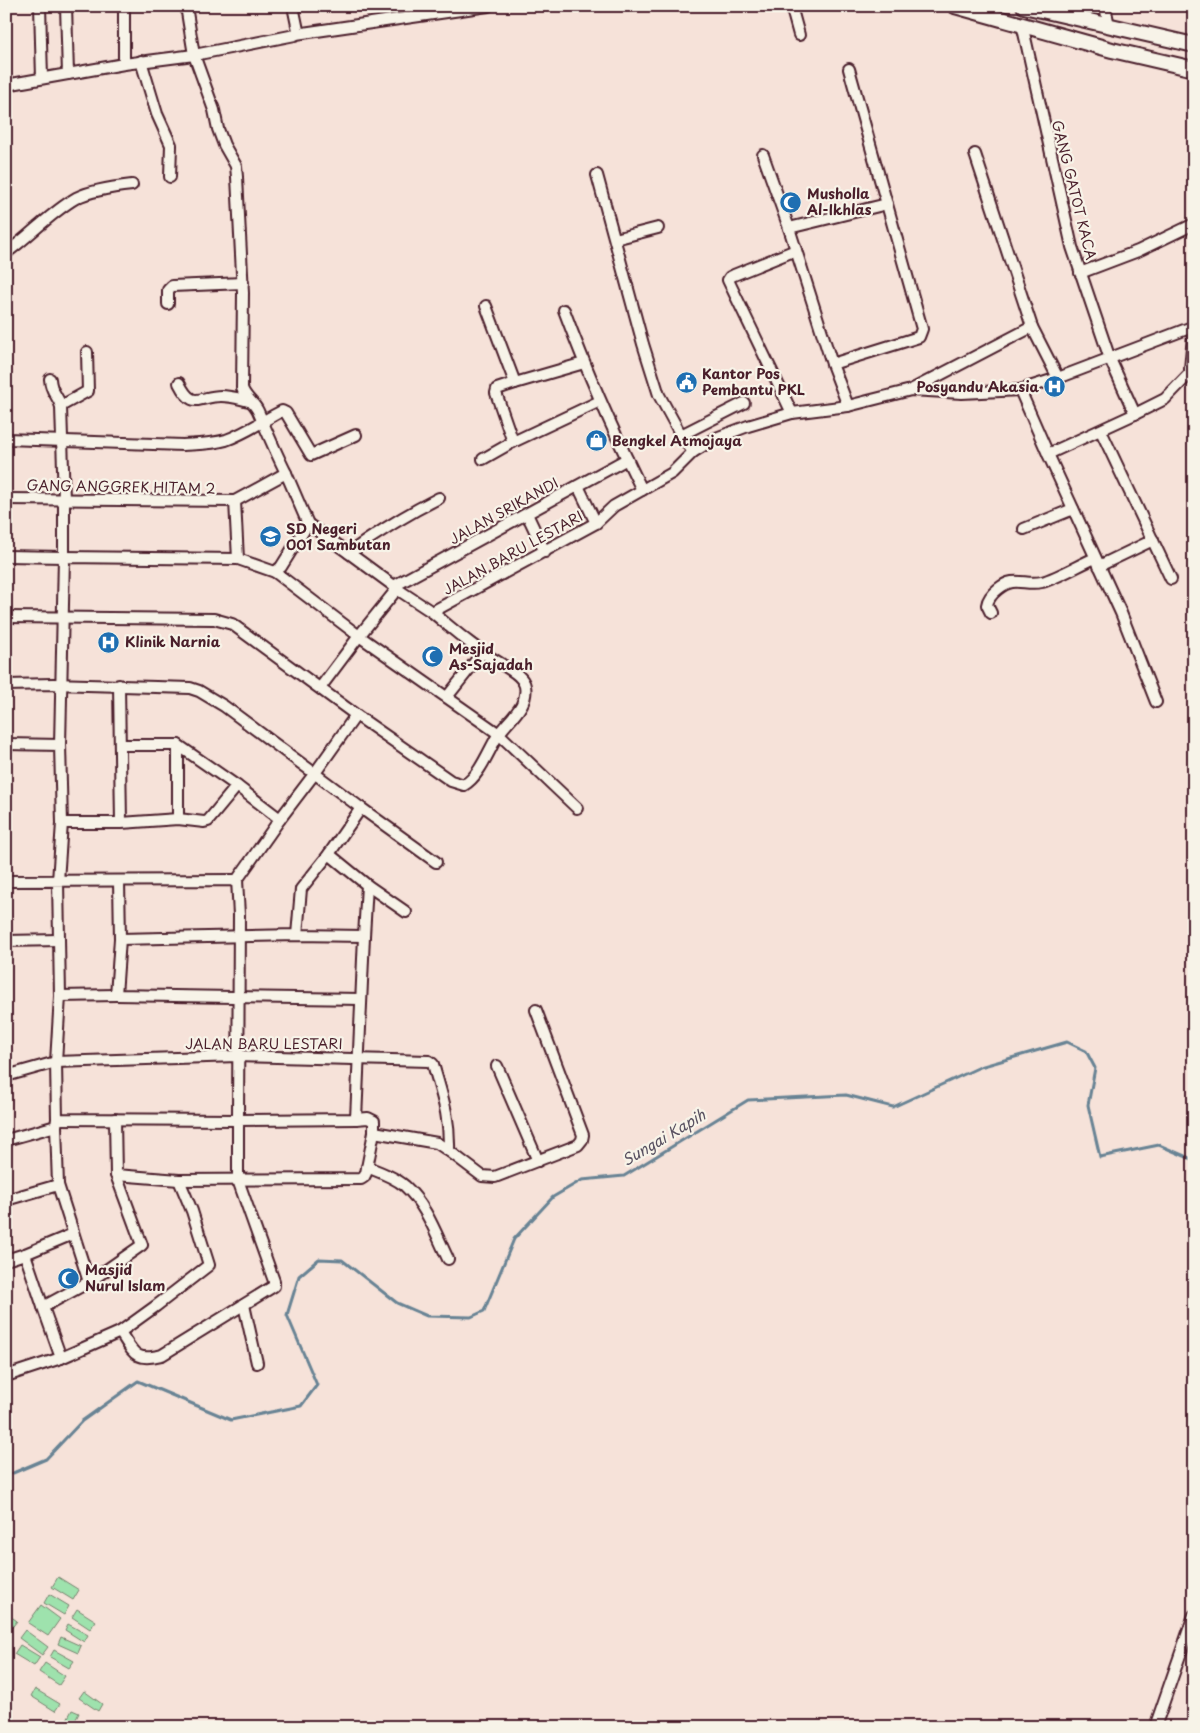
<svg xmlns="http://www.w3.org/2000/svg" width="1200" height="1733" font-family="'Playpen Sans',sans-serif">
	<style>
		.green { fill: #9ee2ad; stroke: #74806c }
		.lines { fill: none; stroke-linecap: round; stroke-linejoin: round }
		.stream { stroke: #678394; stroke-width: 3 }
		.street-casing { stroke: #4a1f2b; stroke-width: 14 }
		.secondary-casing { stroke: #4a1f2b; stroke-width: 18 }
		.street { stroke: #f7f3e8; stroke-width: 10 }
		.secondary { stroke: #f7f3e8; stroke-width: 14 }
		.labels { text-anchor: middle; stroke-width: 4.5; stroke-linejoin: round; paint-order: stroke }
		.street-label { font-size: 14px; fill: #4a1f2b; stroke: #f7f3e8 }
		.poi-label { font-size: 14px; font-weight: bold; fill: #4a1f2b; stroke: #f7f3e8; text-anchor: start }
		.water-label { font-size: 15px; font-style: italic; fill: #585160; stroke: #f7f3e8 }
	</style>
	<rect width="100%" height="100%" fill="#f6e2d9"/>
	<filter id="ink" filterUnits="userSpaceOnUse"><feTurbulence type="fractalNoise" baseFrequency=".02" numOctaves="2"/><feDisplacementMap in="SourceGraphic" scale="10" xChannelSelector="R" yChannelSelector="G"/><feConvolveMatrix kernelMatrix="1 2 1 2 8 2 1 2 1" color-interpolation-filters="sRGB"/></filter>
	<g filter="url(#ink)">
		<g class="green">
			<path d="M58,1577L79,1590L73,1600L52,1587Z"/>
			<path d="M49,1594L69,1606L64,1615L44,1603Z"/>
			<path d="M41,1605L60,1619L48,1636L28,1623Z"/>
			<path d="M77,1609L96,1621L90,1629L72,1617Z"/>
			<path d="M6,1613L17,1621L6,1635Z"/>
			<path d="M68,1624L88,1635L84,1642L65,1630Z"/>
			<path d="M25,1630L48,1647L42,1655L19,1638Z"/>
			<path d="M61,1637L81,1646L78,1653L58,1644Z"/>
			<path d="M20,1645L40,1657L34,1666L14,1654Z"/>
			<path d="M54,1650L74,1661L69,1668L50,1657Z"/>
			<path d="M45,1663L65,1676L59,1685L39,1672Z"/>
			<path d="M35,1689L60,1704L55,1711L31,1696Z"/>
			<path d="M84,1691L102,1704L98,1711L79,1698Z"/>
			<path d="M72,1710L79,1713L72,1727H63Z"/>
		</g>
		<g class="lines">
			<path class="stream" d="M6,1476L46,1459L82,1421L138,1381L231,1420L301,1406L317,1385L287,1315L299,1276L319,1259L342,1260L397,1303L427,1316L471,1317L484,1311L514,1239L553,1197L582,1180L624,1176L748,1100L846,1095L893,1107L980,1067L1067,1042L1086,1051L1095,1068L1088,1105L1100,1157L1159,1145L1194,1160"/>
			<defs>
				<g id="street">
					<path d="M40,6L42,78"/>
					<path d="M66,6L68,74"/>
					<path d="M186,6L194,55L214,110L218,129L224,145L236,166L237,177L243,293L242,388C245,398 254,402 258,411C267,432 276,453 286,473"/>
					<path d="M791,6L799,35"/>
					<path d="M1105,6L1109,26"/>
					<path d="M1022,24L1072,247L1110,359L1135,414L1048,454"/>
					<path d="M296,34L488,6"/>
					<path d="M141,61L157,114L171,145L170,177"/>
					<path d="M124,64V6"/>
					<path d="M6,85L124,64L194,55L295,35L298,30L293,6"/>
					<path d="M975,154L1032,327L1058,378"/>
					<path d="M763,155L789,228L832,364L848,406"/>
					<path d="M597,175L643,344L659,395L681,435L693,452"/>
					<path d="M789,228L887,204"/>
					<path d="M615,239L658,228"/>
					<path d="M6,253C30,236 50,213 76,198C92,190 114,187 132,185"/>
					<path d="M1080,273L1138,251L1194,224"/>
					<path d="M168,304V290L172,286L243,283"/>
					<path d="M486,306L515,383L584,363"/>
					<path d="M564,310C587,372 613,431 642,490"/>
					<path d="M1194,324L1190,369L1194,380"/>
					<path d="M832,364L919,337L922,329L849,69"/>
					<path d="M179,383C193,411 199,396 221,396C231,396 240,399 249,401"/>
					<path d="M515,383L497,389L496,393L513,442L600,401"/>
					<path d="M911,390L1032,327"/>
					<path d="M1020,390L1048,454L1121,613L1156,702"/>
					<path d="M61,406L88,391L87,352"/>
					<path d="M792,413L728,280L730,277L734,275L796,250"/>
					<path d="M1135,414L1165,399L1191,372"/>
					<path d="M1101,431L1171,579"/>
					<path d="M681,435L744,403"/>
					<path d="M6,439L183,445C198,444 213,444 226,440C246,433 264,420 282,411L286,413L311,455L356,435"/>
					<path d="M483,459L513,442"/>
					<path d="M578,486L596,523"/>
					<path d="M6,499L235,501"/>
					<path d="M527,514L545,552"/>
					<path d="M1024,529L1073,509"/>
					<path d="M6,556L64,557V500L61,407C58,394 51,394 50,379"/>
					<path d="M238,559L235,501L286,473L308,524"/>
					<path d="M1099,566L1153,540"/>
					<path d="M275,572L281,567L308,524L349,553"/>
					<path d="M394,586L627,459"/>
					<path d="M397,589L359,636L499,734L577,808"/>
					<path d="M432,612L397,589L394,586L349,553C378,532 407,514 439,498"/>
					<path d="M991,613L987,605C988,598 993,593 998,589C1015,575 1024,586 1042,582C1057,578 1079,565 1095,558"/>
					<path d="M6,617L214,619L232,624L356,715L451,781L464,785C479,777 489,750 498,735C508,720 529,706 525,686C523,675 508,669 500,663C475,649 454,630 432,612L596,523L614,506L672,473L693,452L716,438L748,426L792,413L848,406L911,390L962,393L1020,390L1058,378L1192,327"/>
					<path d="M6,685L53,684L190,688L199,691L224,706L361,808L329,854"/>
					<path d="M119,685L121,823"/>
					<path d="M447,697L482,653"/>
					<path d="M6,744L60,745"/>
					<path d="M121,745H178"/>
					<path d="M361,808L436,862"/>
					<path d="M178,819V745L237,786"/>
					<path d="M280,819L315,773L356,715"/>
					<path d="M62,823H121L178,819L204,822L208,821L237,786L280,819L237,880"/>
					<path d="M6,881C83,880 160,881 237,880L239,915L238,1120L57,1119L56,1062L60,996L58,881L62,823L60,745L64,557L238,559L275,572L359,636L320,688"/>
					<path d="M119,881L120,939L116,995L361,999"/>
					<path d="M367,885L406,912"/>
					<path d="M120,939L297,935L364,936L367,885L329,854L301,889L297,935"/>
					<path d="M6,941L59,940"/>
					<path d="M60,996L116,995"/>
					<path d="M497,1066L538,1161"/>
					<path d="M6,1076L56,1062L237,1056L429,1061L433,1064C442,1096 450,1116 449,1151"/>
					<path d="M57,1119L56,1126L58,1185L89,1282L142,1245L116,1175"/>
					<path d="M115,1119L116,1175L179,1180L361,1179L364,1177L366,1173L374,1132V1121L368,1118L356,1119"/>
					<path d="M374,1132L437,1143L449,1151L482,1176L495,1177L578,1145L582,1140L583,1135L536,1010"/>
					<path d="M6,1140L56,1126"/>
					<path d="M367,1167C380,1172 394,1177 405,1186C426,1205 436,1234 448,1259"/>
					<path d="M6,1200L58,1185"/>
					<path d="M25,1254L73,1234"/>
					<path d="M6,1260L25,1254L43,1307"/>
					<path d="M244,1305L257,1363"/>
					<path d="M120,1332C134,1353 134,1362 162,1355L274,1286V1281L238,1180V1120L356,1119L364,936"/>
					<path d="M61,1358L120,1332L156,1306L209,1265L192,1211L179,1180"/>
					<path d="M6,1376L61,1358L43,1307L89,1282"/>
					<path d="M1155,1727L1194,1615"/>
				</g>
				<g id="secondary">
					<path d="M955,6L1112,50L1194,69"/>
					<path d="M1024,6L1194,45"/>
					<path d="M1194,6V7"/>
				</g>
			</defs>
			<use href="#street" class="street-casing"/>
			<use href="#secondary" class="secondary-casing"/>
			<use href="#street" class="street"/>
			<use href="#secondary" class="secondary"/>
		</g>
	</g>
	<defs>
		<symbol id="mosque-disc" viewBox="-11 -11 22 22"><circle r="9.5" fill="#1f6fb2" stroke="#f7f3e8"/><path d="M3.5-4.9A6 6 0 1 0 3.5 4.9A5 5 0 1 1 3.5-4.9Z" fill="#fff"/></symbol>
		<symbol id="civic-disc" viewBox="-11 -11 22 22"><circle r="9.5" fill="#1f6fb2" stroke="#f7f3e8"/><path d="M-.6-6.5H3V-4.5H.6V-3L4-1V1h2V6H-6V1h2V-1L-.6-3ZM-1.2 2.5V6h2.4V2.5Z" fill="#fff"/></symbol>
		<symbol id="hospital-disc" viewBox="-11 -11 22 22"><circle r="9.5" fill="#1f6fb2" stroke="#f7f3e8"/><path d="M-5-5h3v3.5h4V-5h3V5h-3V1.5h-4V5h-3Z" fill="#fff"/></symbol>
		<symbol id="shop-disc" viewBox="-11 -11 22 22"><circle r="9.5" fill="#1f6fb2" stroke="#f7f3e8"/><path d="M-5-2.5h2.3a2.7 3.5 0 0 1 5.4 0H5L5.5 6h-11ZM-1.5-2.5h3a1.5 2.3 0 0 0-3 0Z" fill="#fff"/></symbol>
		<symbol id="school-disc" viewBox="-11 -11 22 22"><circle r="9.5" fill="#1f6fb2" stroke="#f7f3e8"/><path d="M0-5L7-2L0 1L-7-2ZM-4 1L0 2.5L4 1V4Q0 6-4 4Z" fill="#fff"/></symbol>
	</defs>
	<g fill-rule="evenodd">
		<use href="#mosque-disc" x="778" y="190" width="25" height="25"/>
		<use href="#civic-disc" x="674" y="370" width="25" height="25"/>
		<use href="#hospital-disc" x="1042" y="374" width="25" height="25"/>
		<use href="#shop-disc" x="584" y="428" width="25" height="25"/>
		<use href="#school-disc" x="258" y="524" width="25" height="25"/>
		<use href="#hospital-disc" x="96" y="630" width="25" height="25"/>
		<use href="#mosque-disc" x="420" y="644" width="25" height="25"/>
		<use href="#mosque-disc" x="56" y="1266" width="25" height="25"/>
	</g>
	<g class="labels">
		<g class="street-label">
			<text transform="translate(1074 190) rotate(76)" y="5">GANG GATOT KACA</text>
			<text transform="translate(121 487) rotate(1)" y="5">GANG ANGGREK HITAM 2</text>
			<text transform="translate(504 511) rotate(-29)" y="5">JALAN SRIKANDI</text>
			<text transform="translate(513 553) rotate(-29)" y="5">JALAN BARU LESTARI</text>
			<text x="264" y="1049">JALAN BARU LESTARI</text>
		</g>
		<g class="poi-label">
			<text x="807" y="199">Musholla<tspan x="807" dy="16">Al-Ikhlas</tspan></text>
			<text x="702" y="379">Kantor Pos<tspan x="702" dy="16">Pembantu PKL</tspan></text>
			<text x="1039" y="392" text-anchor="end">Posyandu Akasia</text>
			<text x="612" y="446">Bengkel Atmojaya</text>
			<text x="286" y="534">SD Negeri<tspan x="286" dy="16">001 Sambutan</tspan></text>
			<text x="125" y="647">Klinik Narnia</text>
			<text x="449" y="654">Mesjid<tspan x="449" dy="16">As-Sajadah</tspan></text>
			<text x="85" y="1275">Masjid<tspan x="85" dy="16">Nurul Islam</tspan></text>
		</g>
		<g class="water-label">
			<text transform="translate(664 1138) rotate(-31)" y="5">Sungai Kapih</text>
		</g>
	</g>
	<rect width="1200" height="1733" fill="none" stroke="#f7f3e8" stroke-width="25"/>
	<rect x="12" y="12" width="1175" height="1708" fill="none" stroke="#4a1f2b" stroke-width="2" filter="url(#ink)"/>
</svg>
